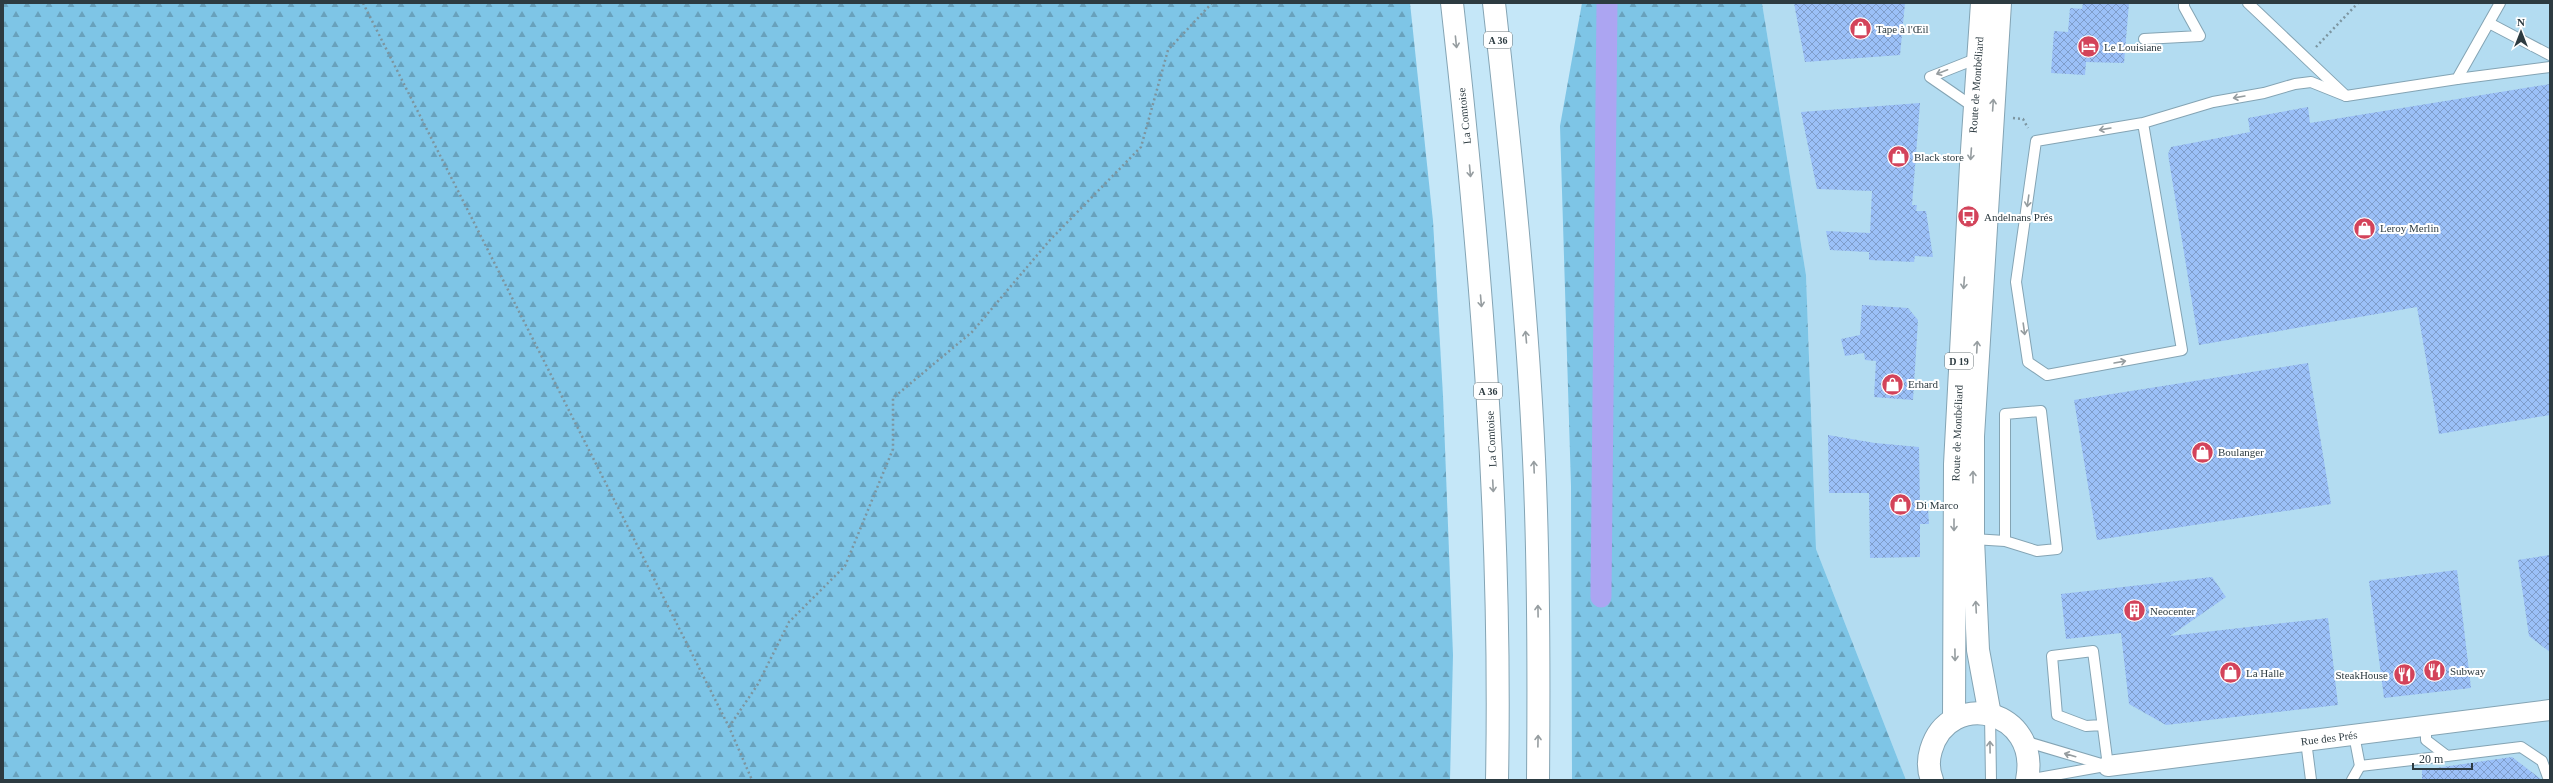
<svg xmlns="http://www.w3.org/2000/svg" width="2553" height="783" font-family="Georgia,serif">
	<style>
		.built { fill: #b3dcf1 }
		.forest { fill: url(#forest-firs) }
		.lines { fill: none; stroke-linecap: round; stroke-linejoin: round }
		.canal { stroke: #aca5f2; stroke-width: 21 }
		.building { fill: url(#building-cross-hatch) }
		.lane-casing { stroke: #84a4b4; stroke-width: 12 }
		.street-casing { stroke: #84a4b4; stroke-width: 22 }
		.primary-casing { stroke: #84a4b4; stroke-width: 24 }
		.highway-casing { stroke: #84a4b4; stroke-width: 24 }
		.path { stroke: #7c95a0; stroke-width: 2.5; stroke-dasharray: 2 3; stroke-linecap: butt }
		.lane { stroke: #fff; stroke-width: 10 }
		.street { stroke: #fff; stroke-width: 20 }
		.primary { stroke: #fff; stroke-width: 22 }
		.highway { stroke: #fff; stroke-width: 22 }
		.oneway { stroke: #969da0 }
		.labels { text-anchor: middle; stroke-width: 4; stroke-linejoin: round; paint-order: stroke }
		.shield { fill: #fff; stroke: #6c767a; stroke-width: 1 }
		.shield-label { font-size: 10px; font-weight: bold; fill: #2d3b41 }
		.poi-label { font-size: 11px; fill: #2d3b41; stroke: #fff; text-anchor: start }
		.street-label { font-size: 11px; fill: #2d3b41; stroke: #fff }
	</style>
	<defs>
		<pattern id="forest-firs" width="22" height="20" patternUnits="userSpaceOnUse"><rect width="22" height="20" fill="#7ec5e6"/><path d="M5 1l3.5 6h-7zM16 11l3.5 6h-7z" fill="#68a1bc"/></pattern>
		<pattern id="building-cross-hatch" width="8" height="8" patternUnits="userSpaceOnUse"><rect width="8" height="8" fill="#9bc0f8"/><path d="M0 0l8 8M0 8l8-8" fill="none" stroke="#7f9dca"/></pattern>
	</defs>
	<rect width="100%" height="100%" fill="#c5e7f8"/>
	<path class="built" d="M1762,3H2550V780H1906L1816,549L1806,275Z"/>
	<g class="forest">
		<path d="M3,3H1410L1433,221L1443,396L1453,655L1450,780H3Z"/>
		<path d="M1582,3H1762L1806,275L1816,549L1906,780H1572L1571,486L1560,126Z"/>
	</g>
	<g class="lines">
		<path class="canal" d="M1601,597L1607,3"/>
	</g>
	<g class="building">
		<path d="M1794,3H1905L1900,55L1805,62Z"/>
		<path d="M2083,3H2129L2124,63L2086,62L2085,75L2051,73L2054,31L2068,32L2070,8L2082,9Z"/>
		<path d="M2550,84V415L2439,434L2417,307L2199,345L2168,154L2171,147L2250,132L2248,118L2308,107L2310,123Z"/>
		<path d="M1920,103L1912,205H1917L1916,211H1926L1933,257L1915,256L1914,262L1869,260V252L1830,250L1826,231L1870,233L1872,191L1817,189L1801,112Z"/>
		<path d="M1862,305L1908,308L1918,320L1913,400L1874,397L1876,361L1865,360L1864,353L1845,356L1841,339L1860,335Z"/>
		<path d="M2308,363L2331,504L2097,540L2074,400Z"/>
		<path d="M1828,435L1875,443L1919,447L1920,509H1928L1929,524H1920V557L1870,558L1869,493H1829Z"/>
		<path d="M2550,555V652L2529,636L2518,560Z"/>
		<path d="M2457,570L2471,688L2384,698L2369,581Z"/>
		<path d="M2212,577L2226,597L2170,636L2328,618L2338,705L2166,725L2129,704L2121,633L2066,639L2061,594Z"/>
		<path d="M2512,757L2542,780H2422V770Z"/>
	</g>
	<g class="lines">
		<defs>
			<g id="lane">
				<path d="M2248,3L2346,96L2457,79L2500,3"/>
				<path d="M2489,23L2550,55"/>
				<path d="M2144,39L2200,36L2184,7V3"/>
				<path d="M2457,79L2550,67"/>
				<path d="M1975,108L1930,77L1978,58"/>
				<path d="M2143,123L2182,350L2047,375L2028,362L2016,282L2036,141L2143,123L2213,102L2264,93L2295,84L2311,82L2346,96"/>
				<path d="M1973,539L2005,541L2037,551L2057,549L2041,411L2005,414V541"/>
				<path d="M1990,715L1991,780"/>
				<path d="M2102,725L2086,726L2057,715L2052,656L2093,651L2108,766"/>
				<path d="M2426,726V740L2447,756L2521,747L2542,761L2549,780"/>
				<path d="M2354,735L2360,766L2447,756"/>
				<path d="M2024,741L2108,766"/>
				<path d="M2306,741L2311,780"/>
				<path d="M2027,780L2105,766"/>
				<path d="M2352,780L2360,766"/>
			</g>
			<path id="street" d="M2108,766L2550,710"/>
			<g id="primary">
				<path d="M1990,715L1978,650L1973,539V436L2000,3"/>
				<path d="M1954,719L1955,464L1971,165L1982,3"/>
				<path d="M1932,780C1928,770 1928,760 1931,750C1949,688 2041,709 2027,780"/>
			</g>
			<g id="highway">
				<path d="M1452,3C1481,261 1502,520 1497,780"/>
				<path d="M1494,3C1511,155 1527,307 1534,459C1539,566 1539,673 1538,780"/>
			</g>
		</defs>
		<use href="#lane" class="lane-casing"/>
		<use href="#street" class="street-casing"/>
		<use href="#primary" class="primary-casing"/>
		<use href="#highway" class="highway-casing"/>
		<g class="path">
			<path d="M363,3L729,727L752,780"/>
			<path d="M2316,47L2358,3"/>
			<path d="M2013,118L2023,119L2028,128"/>
			<path d="M729,727L758,684L789,622L845,566L893,449V398L972,332L1050,240L1141,147L1168,50L1212,3"/>
		</g>
		<use href="#lane" class="lane"/>
		<use href="#street" class="street"/>
		<use href="#primary" class="primary"/>
		<use href="#highway" class="highway"/>
	</g>
	<defs><path id="oneway-shaft" d="M-6 0H5M1.5-3L5.5 0L1.5 3" fill="none" stroke-width="1.6" stroke-linecap="round" stroke-linejoin="round"/></defs>
	<g class="oneway">
		<use href="#oneway-shaft" transform="translate(1456 42) rotate(84)"/>
		<use href="#oneway-shaft" transform="translate(1942 72) rotate(159)"/>
		<use href="#oneway-shaft" transform="translate(2239 97) rotate(170)"/>
		<use href="#oneway-shaft" transform="translate(1993 105) rotate(-86)"/>
		<use href="#oneway-shaft" transform="translate(2105 129) rotate(170)"/>
		<use href="#oneway-shaft" transform="translate(1971 154) rotate(94)"/>
		<use href="#oneway-shaft" transform="translate(1470 171) rotate(85)"/>
		<use href="#oneway-shaft" transform="translate(2028 201) rotate(98)"/>
		<use href="#oneway-shaft" transform="translate(1964 283) rotate(94)"/>
		<use href="#oneway-shaft" transform="translate(1481 301) rotate(85)"/>
		<use href="#oneway-shaft" transform="translate(2024 329) rotate(82)"/>
		<use href="#oneway-shaft" transform="translate(1526 337) rotate(-95)"/>
		<use href="#oneway-shaft" transform="translate(1977 347) rotate(-87)"/>
		<use href="#oneway-shaft" transform="translate(2120 362) rotate(-10)"/>
		<use href="#oneway-shaft" transform="translate(1534 467) rotate(-92)"/>
		<use href="#oneway-shaft" transform="translate(1973 477) rotate(-90)"/>
		<use href="#oneway-shaft" transform="translate(1493 486) rotate(87)"/>
		<use href="#oneway-shaft" transform="translate(1954 525) rotate(90)"/>
		<use href="#oneway-shaft" transform="translate(1976 607) rotate(-93)"/>
		<use href="#oneway-shaft" transform="translate(1538 611) rotate(-91)"/>
		<use href="#oneway-shaft" transform="translate(1955 655) rotate(89)"/>
		<use href="#oneway-shaft" transform="translate(1538 741) rotate(-89)"/>
		<use href="#oneway-shaft" transform="translate(1990 747) rotate(-91)"/>
		<use href="#oneway-shaft" transform="translate(2070 755) rotate(-164)"/>
	</g>
	<defs>
		<symbol id="shop-disc" viewBox="-11 -11 22 22"><circle r="9.5" fill="#d3435a" stroke="#fff"/><path d="M-5-2.5h2.3a2.7 3.5 0 0 1 5.4 0H5L5.5 6h-11ZM-1.5-2.5h3a1.5 2.3 0 0 0-3 0Z" fill="#fff"/></symbol>
		<symbol id="hotel-disc" viewBox="-11 -11 22 22"><circle r="9.5" fill="#d3435a" stroke="#fff"/><path d="M-6-4.5h1.5V1H6V5H4.5V3h-9V5H-6ZM-4 0a1.8 1.8 0 1 1 3.6 0ZM.5 0V-2.5h3Q6-2.5 6 0Z" fill="#fff"/></symbol>
		<symbol id="bus-disc" viewBox="-11 -11 22 22"><circle r="9.5" fill="#d3435a" stroke="#fff"/><path d="M-5-6H5V4H4V6H2V4H-2V6H-4V4H-5ZM-3.5-4V0h7V-4ZM-3.5 1.2v1.5H-2V1.2ZM2 1.2v1.5H3.5V1.2Z" fill="#fff"/></symbol>
		<symbol id="building-disc" viewBox="-11 -11 22 22"><circle r="9.5" fill="#d3435a" stroke="#fff"/><path d="M-4-6H4V6H1V3H-1V6H-4ZM-2.5-4.3h1.7v1.8h-1.7ZM.8-4.3h1.7v1.8H.8ZM-2.5-1h1.7V.8h-1.7ZM.8-1h1.7V.8H.8Z" fill="#fff"/></symbol>
		<symbol id="restaurant-disc" viewBox="-11 -11 22 22"><circle r="9.5" fill="#d3435a" stroke="#fff"/><path d="M-5-6h1v4h1v-4h1v4h1v-4h1v5L-1.5 .5V6h-2V.5L-5-1ZM5-6V6H3V1.5H1.5Q1.5-4 5-6Z" fill="#fff"/></symbol>
	</defs>
	<g fill-rule="evenodd">
		<use href="#shop-disc" x="1848" y="16" width="25" height="25"/>
		<use href="#hotel-disc" x="2076" y="34" width="25" height="25"/>
		<use href="#shop-disc" x="1886" y="144" width="25" height="25"/>
		<use href="#bus-disc" x="1956" y="204" width="25" height="25"/>
		<use href="#shop-disc" x="2352" y="216" width="25" height="25"/>
		<use href="#shop-disc" x="1880" y="372" width="25" height="25"/>
		<use href="#shop-disc" x="2190" y="440" width="25" height="25"/>
		<use href="#shop-disc" x="1888" y="492" width="25" height="25"/>
		<use href="#building-disc" x="2122" y="598" width="25" height="25"/>
		<use href="#restaurant-disc" x="2422" y="658" width="25" height="25"/>
		<use href="#shop-disc" x="2218" y="660" width="25" height="25"/>
		<use href="#restaurant-disc" x="2392" y="662" width="25" height="25"/>
	</g>
	<g class="labels">
		<g class="shield">
			<rect x="1484" y="32" width="28" height="16" rx="3"/>
			<rect x="1945" y="353" width="28" height="16" rx="3"/>
			<rect x="1474" y="383" width="28" height="16" rx="3"/>
		</g>
		<g class="shield-label">
			<text x="1498" y="44">A 36</text>
			<text x="1959" y="365">D 19</text>
			<text x="1488" y="395">A 36</text>
		</g>
		<g class="poi-label">
			<text x="1876" y="33">Tape à l'Œil</text>
			<text x="2104" y="51">Le Louisiane</text>
			<text x="1914" y="161">Black store</text>
			<text x="1984" y="221">Andelnans Prés</text>
			<text x="2380" y="232">Leroy Merlin</text>
			<text x="1908" y="388">Erhard</text>
			<text x="2218" y="456">Boulanger</text>
			<text x="1916" y="509">Di Marco</text>
			<text x="2150" y="615">Neocenter</text>
			<text x="2450" y="675">Subway</text>
			<text x="2246" y="677">La Halle</text>
			<text x="2388" y="679" text-anchor="end">SteakHouse</text>
		</g>
		<g class="street-label">
			<text transform="translate(1976 85) rotate(-86)" y="4">Route de Montbéliard</text>
			<text transform="translate(1464 116) rotate(-96)" y="4">La Comtoise</text>
			<text transform="translate(1957 433) rotate(-88)" y="4">Route de Montbéliard</text>
			<text transform="translate(1491 439) rotate(-93)" y="4">La Comtoise</text>
			<text transform="translate(2329 738) rotate(-7)" y="4">Rue des Prés</text>
		</g>
	</g>
	<rect width="2553" height="783" fill="none" stroke="#2d3b41" stroke-width="8"/>
	<g transform="translate(2521 32)" stroke="#ffffff" stroke-width="3" paint-order="stroke">
	<path d="M0-3L7 15L0 10L-7 15Z" fill="#2d3b41"/>
	<text y="-6" font-size="11" font-weight="bold" text-anchor="middle" fill="#2d3b41">N</text>
	</g>
	<path d="M2413 763v6h59v-6" fill="none" stroke="#2d3b41" stroke-width="2"/>
	<text x="2419" y="763" font-size="12" fill="#2d3b41" stroke="#ffffff" stroke-width="3" paint-order="stroke">20 m</text>
</svg>
